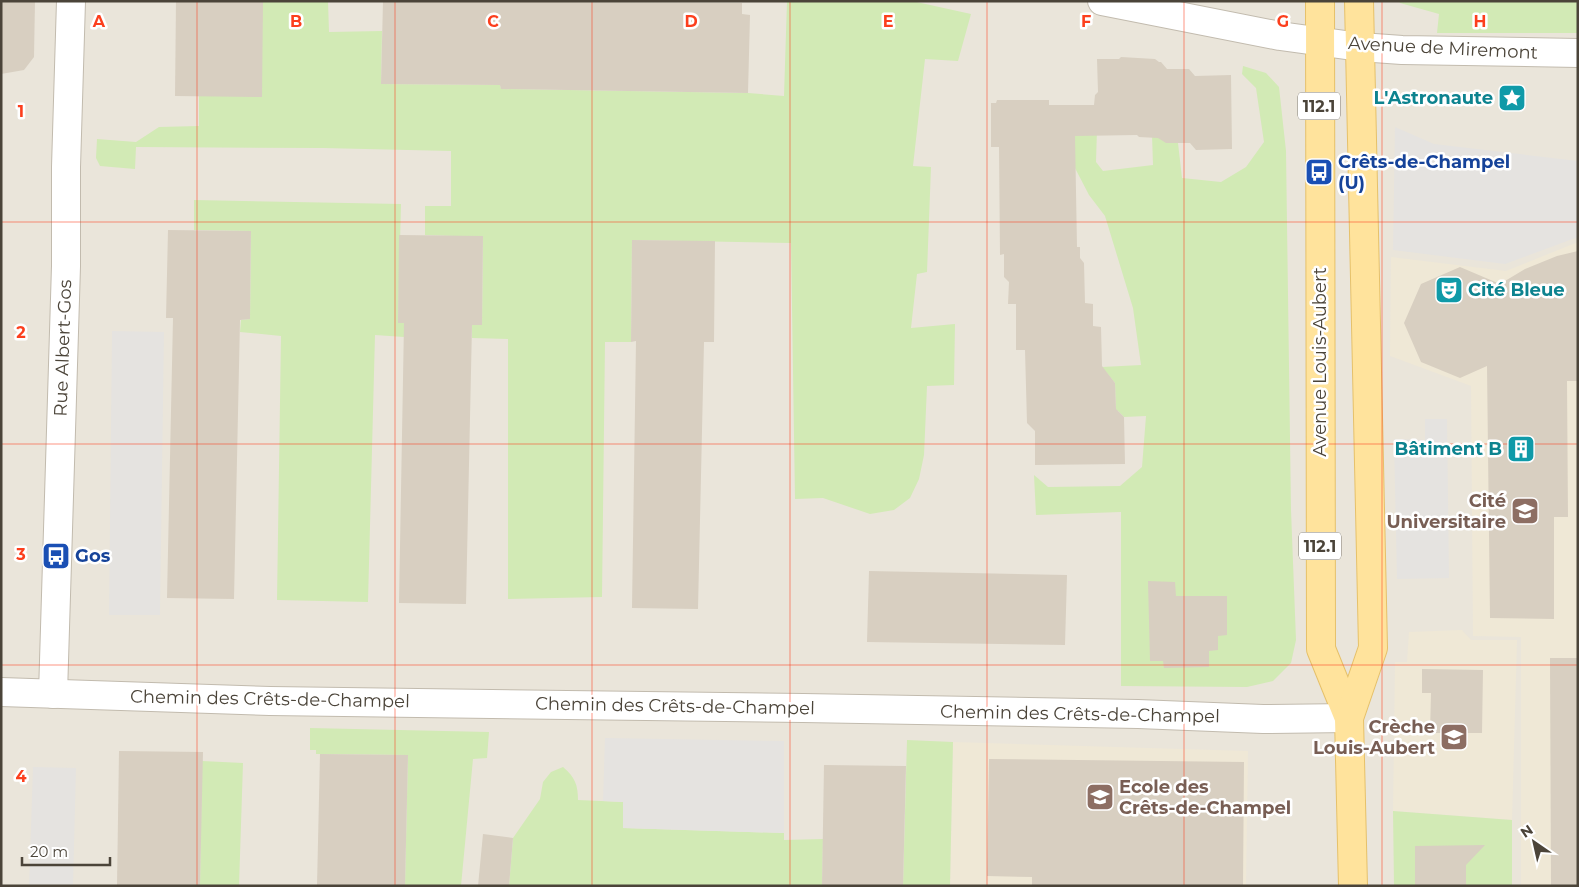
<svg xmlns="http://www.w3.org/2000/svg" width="1579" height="887" font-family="Montserrat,sans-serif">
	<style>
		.residential { fill: #eae5da }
		.education { fill: #efe8d6 }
		.green { fill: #d2eab5 }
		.parking { fill: #e5e3e0 }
		.building { fill: #d8cfc1 }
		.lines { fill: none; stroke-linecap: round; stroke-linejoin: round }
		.minor-casing { stroke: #c2bbae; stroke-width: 30 }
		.tertiary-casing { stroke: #c2bbae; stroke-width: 30 }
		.primary-casing { stroke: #e6c16a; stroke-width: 30 }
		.minor { stroke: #fff; stroke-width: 28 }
		.tertiary { stroke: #fff; stroke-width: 28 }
		.primary { stroke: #ffe39c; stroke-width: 28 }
		.grid { fill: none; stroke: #fc3f1d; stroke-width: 1; stroke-opacity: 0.55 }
		.labels { text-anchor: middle; stroke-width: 5; stroke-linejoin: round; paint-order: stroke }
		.shield { fill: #fff; stroke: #817c74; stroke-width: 1 }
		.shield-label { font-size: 16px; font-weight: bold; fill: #4b4439 }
		.street-label { font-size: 18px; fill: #4b4439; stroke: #fff }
		.culture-label { font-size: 18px; font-weight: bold; fill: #0d838f; stroke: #fff; text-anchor: end }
		.transit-label { font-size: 18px; font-weight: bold; fill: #164399; stroke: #fff; text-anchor: start }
		.education-label { font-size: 18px; font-weight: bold; fill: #785e54; stroke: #fff; text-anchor: end }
		.grid-label { font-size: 16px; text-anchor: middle; font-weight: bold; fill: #fc3f1d; stroke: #fff; stroke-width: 5; stroke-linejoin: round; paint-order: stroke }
	</style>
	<rect width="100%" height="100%" fill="#f6f3ec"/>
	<rect class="residential" x="1" y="1" width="1577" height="885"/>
	<g class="education">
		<path d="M1578,242V886H1521V637L1473,636L1471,386L1390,356L1391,257L1506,271Z"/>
		<path d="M1462,630L1471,640H1517L1512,820L1393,811L1395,662H1407L1409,632Z"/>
		<path d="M953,742L1248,751L1246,886H950Z"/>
	</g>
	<g class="green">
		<path d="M263,1H328L329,32L382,31L381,84L500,85L501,89L748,93L784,96L787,1H912L971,14L958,61L925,59L913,166L931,167L927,272L917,274L911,328L955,324L954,385L927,386L924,455L919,479L910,498L894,510L870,514L823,498L795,499L791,243L632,240L631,342H605L602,597L508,599V339L472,338V325H482L483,237L425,235V206H451V151L323,148L136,147L135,169L100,166L96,158L97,139L136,142L159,127L199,126V96Z"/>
		<path d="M1399,1H1578V33H1437L1439,14L1400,3Z"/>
		<path d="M1243,66L1266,73L1279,87L1286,151L1291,510L1296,640L1291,663L1273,681L1247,687L1121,686V512L1036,515L1034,475L1048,487L1120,486L1142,467L1146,416L1124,417L1118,411L1116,412L1115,383L1102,367L1141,365L1133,308L1105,216L1089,195L1075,168V134L1097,129L1096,162L1103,171L1153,165L1152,135L1178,143L1182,178L1221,182L1246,167L1264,142L1256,88L1242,74Z"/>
		<path d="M194,200L401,204L398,322L404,323V337L375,335L368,602L277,600L281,336L240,332L241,320L250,319L251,231L194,230Z"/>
		<path d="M310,728L489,732L487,758L473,759L461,886H405L408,755L316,754V750H310Z"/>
		<path d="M907,740L953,742L950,886H903Z"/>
		<path d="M202,761L243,763L239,886H200Z"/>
		<path d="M563,767C575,777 578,785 578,800L623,802V828L784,833V840L823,839L822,886H509L513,838L540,799L543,782L551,772Z"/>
		<path d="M1393,811L1512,820V886H1394Z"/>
	</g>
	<g class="parking">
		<path d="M1395,127L1434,144L1578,161V237L1505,264L1393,250Z"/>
		<path d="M112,331L164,332L160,615H109Z"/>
		<path d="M1425,419H1447L1449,578L1397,579L1394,439L1425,440Z"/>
		<path d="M605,738L784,741V833L623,828V802L603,801Z"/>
		<path d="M33,767L76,768L73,886H29Z"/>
	</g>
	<g class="building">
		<path d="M1,1H35L34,57L24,70L1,74Z"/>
		<path d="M176,1H263L262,97L175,96Z"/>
		<path d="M383,1L742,3V14L750,15L748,93L501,89L500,85L381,84Z"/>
		<path d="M1121,57L1155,59L1159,62H1161L1167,69H1189L1195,76L1231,75L1232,149L1196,150L1190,143H1166L1158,138L1139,137L1137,135L1075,136L1077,247H1080V258L1084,263L1085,303L1093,304V326L1101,327L1102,366L1115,383L1116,409L1124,417L1125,464L1035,465V431L1027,423L1025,350H1016V304H1008L1009,282L1004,277V254L1000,255L999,147H991V103H996L997,100H1049V105H1094L1095,95L1098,92L1097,59H1119Z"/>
		<path d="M168,230L251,231L250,319L240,320L234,599L167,598L173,318H166Z"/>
		<path d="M399,235L483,236L482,325H472L466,604L399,603L404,323H398Z"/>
		<path d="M632,240L715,241L714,342H704L698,609L632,608L636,341L631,342Z"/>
		<path d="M1578,251V381H1567L1568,517H1554V619L1490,618L1487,366L1460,378L1421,362L1404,323L1421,284L1460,267L1500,284L1525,269L1557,256Z"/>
		<path d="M869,571L1067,575L1065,645L867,642Z"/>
		<path d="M1148,581L1175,582L1176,596H1227V635L1218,636V650L1209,651V667L1164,668L1163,661H1150Z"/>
		<path d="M1550,658H1578V886H1551Z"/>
		<path d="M1422,669L1483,670L1482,733H1430L1431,693H1422Z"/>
		<path d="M119,751L203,752L200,886H117Z"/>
		<path d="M320,754L408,755L405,886H317Z"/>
		<path d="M989,759L1244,762L1243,886H1032V877L987,876Z"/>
		<path d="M824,765L906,766L903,886H822Z"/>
		<path d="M483,834L513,838L509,886H478Z"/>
		<path d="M1485,845L1466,865V886H1415V846Z"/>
	</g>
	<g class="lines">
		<defs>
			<g id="minor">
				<path d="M1360,47L1402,50L1578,53"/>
				<path d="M1,692L270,701L803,708L1138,714L1263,719L1349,718"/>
				<path d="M53,694L66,266V167L71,1"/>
			</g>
			<path id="tertiary" d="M1102,1L1280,36L1360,47"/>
			<g id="primary">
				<path d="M1320,1L1321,649L1349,718"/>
				<path d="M1353,886L1349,718L1373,648L1359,1"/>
			</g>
		</defs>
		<use href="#minor" class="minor-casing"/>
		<use href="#tertiary" class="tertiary-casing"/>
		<use href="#primary" class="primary-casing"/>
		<use href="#minor" class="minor"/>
		<use href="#tertiary" class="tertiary"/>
		<use href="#primary" class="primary"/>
	</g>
	<path class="grid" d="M197,1V886M395,1V886M592,1V886M790,1V886M987,1V886M1184,1V886M1382,1V886M1,222H1578M1,444H1578M1,665H1578"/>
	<defs>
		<symbol id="sight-square" viewBox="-11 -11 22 22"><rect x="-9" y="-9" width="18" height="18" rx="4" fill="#0f9aa8" stroke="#fff"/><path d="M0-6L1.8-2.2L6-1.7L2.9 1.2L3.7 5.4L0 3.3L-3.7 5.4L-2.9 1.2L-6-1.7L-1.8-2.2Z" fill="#fff"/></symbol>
		<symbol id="bus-square" viewBox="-11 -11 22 22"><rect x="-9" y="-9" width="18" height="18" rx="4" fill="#1a4fb4" stroke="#fff"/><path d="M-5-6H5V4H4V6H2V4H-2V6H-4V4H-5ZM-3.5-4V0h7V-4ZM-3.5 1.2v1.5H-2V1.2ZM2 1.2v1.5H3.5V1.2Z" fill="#fff"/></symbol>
		<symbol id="theatre-square" viewBox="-11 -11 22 22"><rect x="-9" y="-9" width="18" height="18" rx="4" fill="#0f9aa8" stroke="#fff"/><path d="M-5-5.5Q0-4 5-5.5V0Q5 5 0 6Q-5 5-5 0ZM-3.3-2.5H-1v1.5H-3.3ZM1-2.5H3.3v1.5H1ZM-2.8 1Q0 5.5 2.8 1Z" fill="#fff"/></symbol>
		<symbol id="building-square" viewBox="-11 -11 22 22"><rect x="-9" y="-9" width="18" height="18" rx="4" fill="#0f9aa8" stroke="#fff"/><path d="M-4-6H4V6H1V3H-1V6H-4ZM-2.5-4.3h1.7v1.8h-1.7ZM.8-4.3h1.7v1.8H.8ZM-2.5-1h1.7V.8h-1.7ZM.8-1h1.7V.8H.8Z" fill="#fff"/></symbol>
		<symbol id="university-square" viewBox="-11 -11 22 22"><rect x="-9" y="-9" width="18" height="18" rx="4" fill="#8d6e63" stroke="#fff"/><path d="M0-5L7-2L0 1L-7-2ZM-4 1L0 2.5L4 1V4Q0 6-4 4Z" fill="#fff"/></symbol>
		<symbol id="school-square" viewBox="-11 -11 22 22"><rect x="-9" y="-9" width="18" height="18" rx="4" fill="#8d6e63" stroke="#fff"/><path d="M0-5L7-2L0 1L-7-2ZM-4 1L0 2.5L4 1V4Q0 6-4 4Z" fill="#fff"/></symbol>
	</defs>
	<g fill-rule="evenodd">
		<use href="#sight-square" x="1496" y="82" width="32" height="32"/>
		<use href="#bus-square" x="1303" y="156" width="32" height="32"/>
		<use href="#theatre-square" x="1433" y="274" width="32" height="32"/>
		<use href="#building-square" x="1505" y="433" width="32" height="32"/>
		<use href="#university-square" x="1509" y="495" width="32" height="32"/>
		<use href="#bus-square" x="40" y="540" width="32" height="32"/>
		<use href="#school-square" x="1438" y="721" width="32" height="32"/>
		<use href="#school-square" x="1084" y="781" width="32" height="32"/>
	</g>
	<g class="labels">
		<g class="shield">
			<rect x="1298" y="92.5" width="42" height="27" rx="4"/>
			<rect x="1299" y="532.5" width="42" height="27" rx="4"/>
		</g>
		<g class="shield-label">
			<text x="1319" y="112">112.1</text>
			<text x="1320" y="552">112.1</text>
		</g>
		<g class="street-label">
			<text transform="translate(1443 48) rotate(3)" y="6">Avenue de Miremont</text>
			<text transform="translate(63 348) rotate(-88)" y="6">Rue Albert-Gos</text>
			<text transform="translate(1320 362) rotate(-90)" y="6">Avenue Louis-Aubert</text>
			<text transform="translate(270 699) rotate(1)" y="6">Chemin des Crêts-de-Champel</text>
			<text transform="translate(675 706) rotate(1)" y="6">Chemin des Crêts-de-Champel</text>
			<text transform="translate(1080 714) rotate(1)" y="6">Chemin des Crêts-de-Champel</text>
		</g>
		<g class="culture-label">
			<text x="1493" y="104">L'Astronaute</text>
			<text x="1468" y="296" text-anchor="start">Cité Bleue</text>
			<text x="1502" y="455">Bâtiment B</text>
		</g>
		<g class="transit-label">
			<text x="1338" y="168">Crêts-de-Champel<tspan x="1338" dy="21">(U)</tspan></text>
			<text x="75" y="562">Gos</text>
		</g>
		<g class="education-label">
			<text x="1506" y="507">Cité<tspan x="1506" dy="21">Universitaire</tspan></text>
			<text x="1435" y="733">Crèche<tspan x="1435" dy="21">Louis-Aubert</tspan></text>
			<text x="1119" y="793" text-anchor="start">Ecole des<tspan x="1119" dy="21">Crêts-de-Champel</tspan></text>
		</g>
	</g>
	<g class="grid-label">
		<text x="99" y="27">A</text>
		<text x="296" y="27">B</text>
		<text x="493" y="27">C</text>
		<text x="691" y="27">D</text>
		<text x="888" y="27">E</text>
		<text x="1086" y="27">F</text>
		<text x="1283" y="27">G</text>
		<text x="1480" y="27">H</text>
		<text x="21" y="117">1</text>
		<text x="21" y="338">2</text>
		<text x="21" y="560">3</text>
		<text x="21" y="782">4</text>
	</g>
	<rect width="1579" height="887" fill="none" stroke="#4b4439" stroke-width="5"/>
	<g transform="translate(1534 842) rotate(326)" stroke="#ffffff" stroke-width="4" paint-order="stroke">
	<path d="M0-4L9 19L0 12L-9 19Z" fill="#4b4439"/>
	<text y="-8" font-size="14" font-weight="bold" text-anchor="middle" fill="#4b4439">N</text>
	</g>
	<path d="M22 857v8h88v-8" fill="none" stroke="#4b4439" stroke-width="2.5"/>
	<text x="30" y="857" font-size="15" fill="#4b4439" stroke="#ffffff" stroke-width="4" paint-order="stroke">20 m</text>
</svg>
